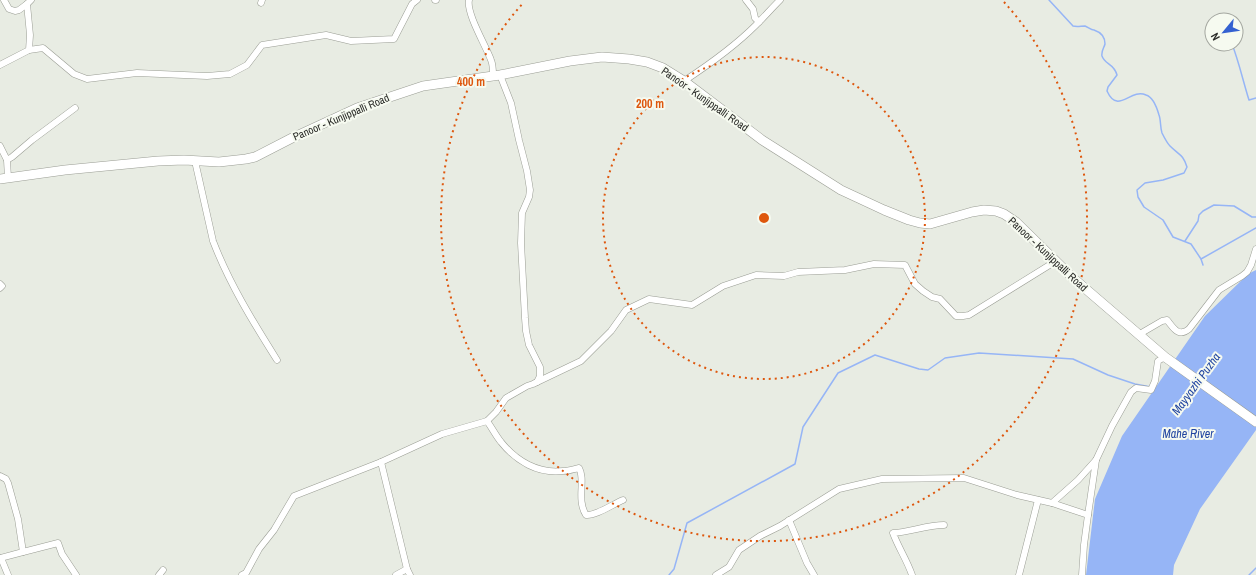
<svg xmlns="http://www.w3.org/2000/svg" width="1256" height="575" font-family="'Archivo Narrow',sans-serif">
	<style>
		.water { fill: #96b5f6 }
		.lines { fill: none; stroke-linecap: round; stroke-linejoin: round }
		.stream { stroke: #96b5f6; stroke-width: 1.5 }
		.street-casing { stroke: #9a9d94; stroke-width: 7 }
		.secondary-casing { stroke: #9a9d94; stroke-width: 10 }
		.street { stroke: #fff; stroke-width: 6 }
		.secondary { stroke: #fff; stroke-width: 9 }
		.ring { fill: none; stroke: #de570d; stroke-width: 2; stroke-dasharray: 2 4 }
		.labels { text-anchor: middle; stroke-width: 4; stroke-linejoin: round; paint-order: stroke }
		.street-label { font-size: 11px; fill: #2a2b28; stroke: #f6faf0 }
		.water-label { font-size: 12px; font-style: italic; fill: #2145a1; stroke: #f6faf0 }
		.centre { fill: #de570d; stroke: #f6faf0; stroke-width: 2 }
		.ring-label { font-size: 12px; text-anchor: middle; font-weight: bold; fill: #de570d; stroke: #f6faf0; stroke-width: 4; stroke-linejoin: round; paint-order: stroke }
	</style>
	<rect width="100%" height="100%" fill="#e8ece3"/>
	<path class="water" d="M1256,270V430L1200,509L1174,565L1173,575H1086L1095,499L1122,436L1205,316L1248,274Z"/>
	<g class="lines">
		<g class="stream">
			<path d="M1049,0L1073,26C1077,27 1081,26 1085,26C1088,27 1091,30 1094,30C1100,32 1105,36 1105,44C1104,48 1101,51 1102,56C1105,65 1114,63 1117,75L1108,87L1107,91C1118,115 1130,88 1146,95C1153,97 1157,108 1159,115C1161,120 1160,127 1162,133C1164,137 1167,143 1170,146C1179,155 1183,154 1187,167L1184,173L1163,180L1145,183L1137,190L1138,197L1144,207L1163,220L1173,237L1191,244L1201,259L1203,265"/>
			<path d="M1219,15L1222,20"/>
			<path d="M1232,44C1239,62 1243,81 1249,100L1256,98"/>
			<path d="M1185,241L1198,221L1199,215L1203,211L1214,205L1234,206L1252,217H1256"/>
			<path d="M1201,259L1256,228"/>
			<path d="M669,575L674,569L687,523L795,464L803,427L838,373L875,355L919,369L928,370L945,358L979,353L1073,359L1108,375L1135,384L1151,387"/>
			<path d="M1249,575L1256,568"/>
		</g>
		<defs>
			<g id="street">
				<path d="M4,0L9,9L15,11L19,10L27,4"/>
				<path d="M435,0H436"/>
				<path d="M469,0C466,13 486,46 491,60C493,65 493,70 493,75"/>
				<path d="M746,0L753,9L755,18L759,22"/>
				<path d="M261,3L262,0"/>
				<path d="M29,50L43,48L74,74L87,79L137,73L207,76L230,74L247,65L262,45L326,35L351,41L394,39L412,4L417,0"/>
				<path d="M0,65L29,50L30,35L27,4L31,0"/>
				<path d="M684,81C710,64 734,47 756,25C764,17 772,8 780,0"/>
				<path d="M0,146L7,160L8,178"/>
				<path d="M7,160L12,157L32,140L75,108"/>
				<path d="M195,161L213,241C229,283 253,322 277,360"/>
				<path d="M0,284L2,286L0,288"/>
				<path d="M1138,335L1162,321L1167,320C1173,327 1178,338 1189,329L1219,290L1242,276L1247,272L1251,265L1256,249"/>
				<path d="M537,382L581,361L611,331L626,310L649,299L692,305L723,286L756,275L784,276L798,272L845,270L874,264L905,265L915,284L923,291L932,297L940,299L956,316H963L969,315L1056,261"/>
				<path d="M487,421C492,428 496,436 501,442C516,461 538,474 563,471C569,471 574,469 579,468C586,480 576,499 586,515C596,516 613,504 623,500"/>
				<path d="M0,476L6,479L8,483L18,519L23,552L58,543L62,554L76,575"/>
				<path d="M1052,503L1088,515L1084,545L1082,575"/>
				<path d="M1088,515L1096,460"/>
				<path d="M789,520L807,563L814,575"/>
				<path d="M0,558L23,552"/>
				<path d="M1,558L8,575"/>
				<path d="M159,575L163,570"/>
				<path d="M242,575L246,573L259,549L274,530L294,496L381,462"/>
				<path d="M396,575L407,569"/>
				<path d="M410,575L407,569L381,462L442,434L487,421L496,412L506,398L527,386L533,384L537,382L540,376V367L529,345L526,331L525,318L521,243L522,213L529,197L530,190L527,171L519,140L511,103L500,75"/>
				<path d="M716,575L729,567L739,550L760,536L780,526L839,489L882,479L964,478L1017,495L1052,503L1078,480L1096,460L1112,426L1131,392L1136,388L1151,390L1155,381L1158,361L1165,357"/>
				<path d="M912,575C907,560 898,547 893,533C910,532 927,525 944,525"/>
				<path d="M1019,575L1038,500"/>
			</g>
			<path id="secondary" d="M0,179L65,170L158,161L184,160L219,162L246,159L255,157L292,138L357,108L423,86L500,75L570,61L602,57L629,59L647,62L663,68L684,81L762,140L841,190L884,210L909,220L920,223L930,224L972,212L984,210L996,211L1004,214L1016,222L1073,278L1165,357L1256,422"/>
		</defs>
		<use href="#street" class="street-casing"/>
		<use href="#secondary" class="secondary-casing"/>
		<use href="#street" class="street"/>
		<use href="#secondary" class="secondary"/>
	</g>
	<g class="ring">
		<circle cx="764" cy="218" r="161"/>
		<path d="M1004 2A323 323 0 1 1 524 2"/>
	</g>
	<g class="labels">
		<g class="street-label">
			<text transform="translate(705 99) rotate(35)" y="4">Panoor - Kunjippalli Road</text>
			<text transform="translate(341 117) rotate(-23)" y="4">Panoor - Kunjippalli Road</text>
			<text transform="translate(1048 254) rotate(43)" y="4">Panoor - Kunjippalli Road</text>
		</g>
		<g class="water-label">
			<text transform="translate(1196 384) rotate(-54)" y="4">Mayyazhi Puzha</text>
			<text x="1188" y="438">Mahe River</text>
		</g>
	</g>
	<circle cx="764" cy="218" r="6" class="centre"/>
	<g class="ring-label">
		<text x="471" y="86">400 m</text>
		<text x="650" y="108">200 m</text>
	</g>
	<g transform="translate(1224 32) rotate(241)"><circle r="19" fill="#f6faf0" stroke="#a4a7a0"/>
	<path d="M0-3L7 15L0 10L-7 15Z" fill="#3461d1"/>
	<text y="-6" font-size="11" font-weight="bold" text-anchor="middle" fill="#2a2b28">N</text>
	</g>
</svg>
